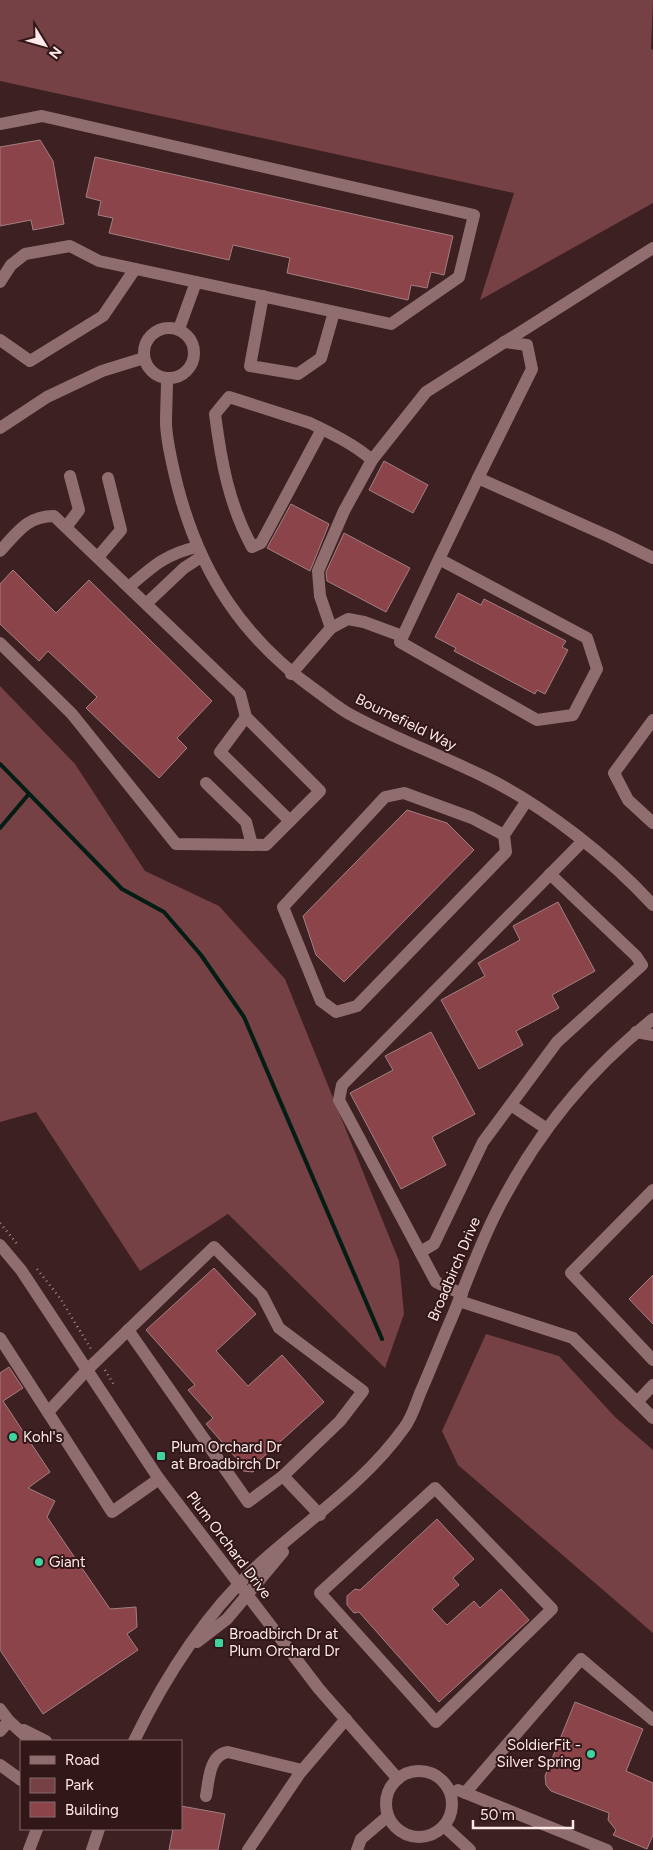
<svg xmlns="http://www.w3.org/2000/svg" width="653" height="1850" font-family="Figtree,sans-serif">
	<style>
		.green { fill: #754144 }
		.lines { fill: none; stroke-linecap: round; stroke-linejoin: round }
		.stream { stroke: #031d14; stroke-width: 4 }
		.building { fill: #8b444a; stroke: #a37f80 }
		.path { stroke: #a28a8b; stroke-width: 2.5; stroke-dasharray: 1 4; stroke-linecap: butt }
		.minor { stroke: #906e6f; stroke-width: 12 }
		.poi-dot { fill: #3ed4a2; stroke: #321718; stroke-width: 2 }
		.labels { text-anchor: middle; stroke-width: 4; stroke-linejoin: round; paint-order: stroke }
		.street-label { font-size: 15px; fill: #fde9e9; stroke: #321718 }
		.poi-label { font-size: 15px; fill: #fde9e9; stroke: #321718; text-anchor: start }
	</style>
	<rect width="100%" height="100%" fill="#3d2022"/>
	<g class="green">
		<path d="M0,0H653L651,49L653,50V203L480,300L514,193L0,81Z"/>
		<path d="M0,686L75,764L145,871L219,906L285,979L399,1261L404,1314L385,1368L228,1214L140,1271L36,1112L0,1122Z"/>
		<path d="M486,1334L559,1356L615,1417L653,1450V1633L458,1465L442,1431Z"/>
	</g>
	<g class="lines">
		<g class="stream">
			<path d="M0,764L122,889L164,912L201,955L244,1017L382,1339"/>
			<path d="M0,828L28,795"/>
		</g>
	</g>
	<g class="building">
		<path d="M40,140L53,161L64,224L33,230L31,220L0,226V147Z"/>
		<path d="M95,157L453,236L444,275L431,272L427,288L411,285L408,300L287,273L290,258L233,245L229,260L109,233L113,218L98,215L101,201L86,197Z"/>
		<path d="M384,461L428,485L413,513L369,490Z"/>
		<path d="M291,504L329,524L310,571L267,548Z"/>
		<path d="M344,533L410,568L386,612L327,581L326,572Z"/>
		<path d="M13,570L56,613L89,580L212,701L177,738L187,748L159,778L86,708L97,697L48,651L39,661L0,624V584Z"/>
		<path d="M458,593L481,605L484,599L566,641L562,647L568,650L545,694L537,690L535,694L454,651L456,648L435,637Z"/>
		<path d="M407,810L447,823L474,850L344,982L316,955L303,916Z"/>
		<path d="M558,902L595,971L552,995L559,1008L516,1031L523,1045L479,1069L441,1000L485,976L478,963L520,940L513,926Z"/>
		<path d="M431,1032L475,1114L432,1137L446,1165L401,1189L350,1093L393,1070L385,1056Z"/>
		<path d="M214,1268L256,1314L216,1351L248,1386L282,1355L324,1402L260,1460V1465L253,1472L243,1471L236,1464L237,1459L206,1424L213,1418L188,1390L195,1385L146,1330Z"/>
		<path d="M653,1275V1324L629,1299Z"/>
		<path d="M9,1367L23,1388L3,1401L50,1472L28,1488L55,1501L47,1517L110,1609L136,1607L137,1627L127,1634L138,1650L43,1714L0,1650V1373Z"/>
		<path d="M437,1519L474,1559L453,1578L459,1585L432,1609L447,1625L474,1601L480,1608L501,1589L529,1620L439,1702L359,1612L354,1613L347,1605V1596L355,1589L360,1590Z"/>
		<path d="M575,1702L643,1729L626,1771L653,1783V1835L647,1849L613,1835L616,1830L608,1820L609,1813L551,1791L546,1785L545,1776Z"/>
		<path d="M181,1806L225,1814L218,1850H169L173,1829H181Z"/>
	</g>
	<g class="lines">
		<g class="path">
			<path d="M0,1223L18,1245"/>
			<path d="M37,1269L60,1298L91,1349"/>
			<path d="M105,1370L114,1385"/>
		</g>
		<g class="minor">
			<path d="M0,124L42,116L474,215L459,277L391,324L99,261L70,246L25,254L11,265L0,282"/>
			<path d="M263,296L250,366L298,374L321,358L334,312"/>
			<circle cx="169" cy="353" r="25"/>
			<path d="M179,329L196,282"/>
			<path d="M0,340L30,361L103,316L135,269"/>
			<path d="M504,342L527,345L532,369L478,478L610,537L653,558"/>
			<path d="M167,378C167,393 166,409 166,424C167,445 173,468 178,488C201,575 244,640 318,692C329,700 341,710 353,716C396,739 442,756 485,777C543,805 610,858 653,905"/>
			<path d="M0,428L47,397L102,371L144,358"/>
			<path d="M322,429L261,543L252,547C229,505 221,461 215,414L229,397L310,423C332,434 354,444 372,460"/>
			<path d="M66,527L79,510L70,476"/>
			<path d="M0,551C17,533 27,516 54,516L240,694L246,717L320,791L266,845L176,844L72,714L0,643"/>
			<path d="M98,557L121,530L108,478"/>
			<path d="M439,559L400,642L537,720L573,715L597,669L587,638L439,559L478,478"/>
			<path d="M130,586C153,566 166,554 197,547"/>
			<path d="M147,603L184,568L201,557"/>
			<path d="M331,628L348,619L364,622L402,636"/>
			<path d="M291,674L331,628L320,596L318,571L344,511L372,460L426,392L653,248"/>
			<path d="M246,717L220,752L290,821"/>
			<path d="M653,720L614,773L628,800L653,823"/>
			<path d="M206,783L246,822L252,845"/>
			<path d="M504,835L472,818L404,793L385,797L283,907L321,1001L336,1012L357,1006L506,852L504,835L526,802"/>
			<path d="M636,1032L653,1035"/>
			<path d="M511,1105L547,1129"/>
			<path d="M653,1190L571,1273L653,1360"/>
			<path d="M0,1245L21,1270L159,1479L319,1689L398,1779"/>
			<path d="M420,1252L434,1244L483,1142L557,1042L642,965L636,956L550,874"/>
			<path d="M462,1294L436,1282L339,1100L342,1085L582,842"/>
			<path d="M459,1301L573,1338L653,1418"/>
			<path d="M128,1330L248,1502L283,1476"/>
			<path d="M0,1338L112,1512L159,1479"/>
			<path d="M637,1402L653,1385"/>
			<path d="M48,1412L87,1370L214,1247L262,1295L279,1328L363,1391L340,1421L283,1476L320,1515"/>
			<path d="M435,1488L552,1609L436,1722L320,1593Z"/>
			<path d="M197,1642L227,1619L283,1552"/>
			<path d="M0,1709L9,1721L31,1741"/>
			<path d="M24,1730L46,1741"/>
			<path d="M0,1731L9,1721"/>
			<path d="M134,1741C164,1679 205,1615 256,1567C306,1521 364,1484 404,1428C412,1418 416,1403 421,1391C432,1366 442,1340 453,1315C467,1281 480,1244 497,1211C535,1136 587,1071 653,1019"/>
			<path d="M0,1765L21,1780"/>
			<circle cx="419" cy="1804" r="33"/>
			<path d="M458,1790L607,1850"/>
			<path d="M465,1793L581,1659L653,1720"/>
			<path d="M206,1796C209,1780 209,1755 228,1752L302,1770"/>
			<path d="M444,1826L470,1850"/>
			<path d="M29,1850L37,1829"/>
			<path d="M92,1850L99,1829"/>
			<path d="M248,1850L300,1773L346,1719"/>
			<path d="M357,1850L361,1839L388,1816"/>
		</g>
	</g>
	<g class="poi-dot">
		<circle cx="13" cy="1437" r="5"/>
		<rect x="156" y="1451" width="10" height="10" rx="2.5"/>
		<circle cx="39" cy="1562" r="5"/>
		<rect x="214" y="1638" width="10" height="10" rx="2.5"/>
		<circle cx="591" cy="1754" r="5"/>
	</g>
	<g class="labels">
		<g class="street-label">
			<text transform="translate(406 722) rotate(26)" y="5">Bournefield Way</text>
			<text transform="translate(454 1269) rotate(-67)" y="5">Broadbirch Drive</text>
			<text transform="translate(229 1545) rotate(53)" y="5">Plum Orchard Drive</text>
		</g>
		<g class="poi-label">
			<text x="23" y="1442">Kohl's</text>
			<text x="171" y="1452">Plum Orchard Dr<tspan x="171" dy="17">at Broadbirch Dr</tspan></text>
			<text x="49" y="1567">Giant</text>
			<text x="229" y="1639">Broadbirch Dr at<tspan x="229" dy="17">Plum Orchard Dr</tspan></text>
			<text x="581" y="1750" text-anchor="end">SoldierFit -<tspan x="581" dy="17">Silver Spring</tspan></text>
		</g>
	</g>
	<rect x="20" y="1740" width="162" height="90" fill="#321718" stroke="#836b6c"/>
	<rect x="30" y="1756" width="25" height="8" fill="#906e6f" stroke="#836b6c"/>
	<text x="65" y="1765" font-size="15" fill="#fde9e9">Road</text>
	<rect x="30" y="1778" width="25" height="15" fill="#754144" stroke="#836b6c"/>
	<text x="65" y="1790" font-size="15" fill="#fde9e9">Park</text>
	<rect x="30" y="1802" width="25" height="15" fill="#8b444a" stroke="#836b6c"/>
	<text x="65" y="1815" font-size="15" fill="#fde9e9">Building</text>
	<g transform="translate(45 45) rotate(127)" stroke="#321718" stroke-width="4" paint-order="stroke">
	<path d="M0-4L9 19L0 12L-9 19Z" fill="#fde9e9"/>
	<text y="-8" font-size="14" font-weight="bold" text-anchor="middle" fill="#fde9e9">N</text>
	</g>
	<path d="M473 1820v8h100v-8" fill="none" stroke="#fde9e9" stroke-width="2.5"/>
	<text x="480" y="1820" font-size="15" fill="#fde9e9" stroke="#321718" stroke-width="4" paint-order="stroke">50 m</text>
</svg>
